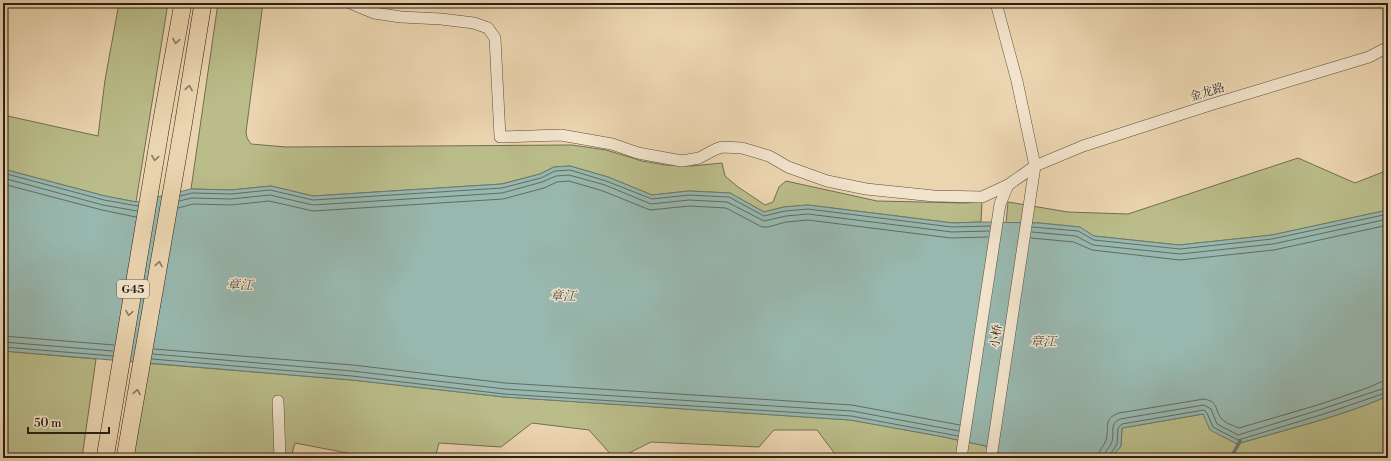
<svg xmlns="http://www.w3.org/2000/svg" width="1391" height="461" font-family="'Libre Bodoni','Noto Serif SC',serif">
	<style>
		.green { fill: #babd8a; stroke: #726e50 }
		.water { fill: #98b8af; stroke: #6c7b71 }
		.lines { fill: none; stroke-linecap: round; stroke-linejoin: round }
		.shore { stroke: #616c62; stroke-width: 1 }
		.stream { stroke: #6c7b71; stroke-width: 3.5 }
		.minor-casing { stroke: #5a4c3c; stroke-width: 12 }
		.highway-casing { stroke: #2a1f15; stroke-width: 18 }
		.minor { stroke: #f2e4cc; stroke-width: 11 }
		.highway { stroke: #ebd5b0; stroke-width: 17 }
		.oneway { stroke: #8a7a62 }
		.labels { text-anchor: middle; stroke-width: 3; stroke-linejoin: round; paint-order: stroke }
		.shield { fill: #f2e4cc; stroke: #665a4c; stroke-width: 1 }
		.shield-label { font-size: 11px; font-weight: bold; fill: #2a1f15 }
		.street-label { font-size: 12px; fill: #2a1f15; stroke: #f2e4cc }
		.water-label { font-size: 13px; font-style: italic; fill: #4b4d43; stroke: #f2e4cc }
	</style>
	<rect width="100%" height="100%" fill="#ebd5b0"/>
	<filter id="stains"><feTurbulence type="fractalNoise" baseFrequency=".005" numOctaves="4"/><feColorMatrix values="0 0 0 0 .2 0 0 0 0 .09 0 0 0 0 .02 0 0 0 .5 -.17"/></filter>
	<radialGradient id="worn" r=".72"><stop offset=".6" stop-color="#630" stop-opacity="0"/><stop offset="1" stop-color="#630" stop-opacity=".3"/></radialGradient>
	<g class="green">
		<path d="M119,3H168L136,202L105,196L3,169V115L98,136L105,80Z"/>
		<path d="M218,3H263L246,132L247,138L251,144L286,147L572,145L606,150L642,161L665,165L692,166L722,163L725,176L738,187L765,205L773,202L779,187L786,181L877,201L964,203L982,202L981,222L953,223L808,205L784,207L764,212L730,193L689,191L652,195L608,177L570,166L554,167L540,174L502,184L313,196L271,186L231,190L191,189Z"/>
		<path d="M1298,158L1355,183L1388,170V210L1272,235L1179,245L1094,236L1079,227L1039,223H1006L1008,202L1068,212L1128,214Z"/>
		<path d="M3,351L96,359L82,458H3V442L5,438L3,437Z"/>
		<path d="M144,363L352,380L504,397L851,420L939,436L995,448L1003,458H838L817,430H774L759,447L651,442L619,458H614L589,430L532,423L501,447L439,443L435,458H373L295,443L291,458H129Z"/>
		<path d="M1388,396V458H1111L1121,446L1122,428L1203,414L1237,444C1287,429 1340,417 1388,396Z"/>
	</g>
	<path class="water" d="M570,166L608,177L652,195L689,191L730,193L764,212L784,207L808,205L953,223L981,222L1039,223L1080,227L1094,236L1179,245L1272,235L1388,210V396C1340,417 1287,429 1237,444L1210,430L1203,414L1122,428L1121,446L1111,458H1003L995,448L939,436L850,420L504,397L352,380L3,351V169L105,196L136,202L191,189L231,190L271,186L313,196L502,184L540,174L554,167Z"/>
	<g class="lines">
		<g class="shore">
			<path d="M3,173L104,200L138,206"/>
			<path d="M3,178L103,205L137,211"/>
			<path d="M3,184L102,210L136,217"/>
			<path d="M180,196L192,193L231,194L270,190L313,200L502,188L541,178L555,171L570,170L606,181L652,199L689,195L729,197L764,216L785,211L808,209L952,227L990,226"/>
			<path d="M179,201L192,198L231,199L270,195L313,205L502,193L542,182L556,176L569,175L605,185L651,204L689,200L727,202L764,221L786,216L808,214L952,232L989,231"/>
			<path d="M178,208L193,204L231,205L269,201L313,211L503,199L544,188L557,182L569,181L603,191L650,210L689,206L726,208L762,227H768L786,222L808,220L951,238L988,237"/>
			<path d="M1032,227L1078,231L1094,240L1180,249L1272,239L1388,214"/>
			<path d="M1032,232L1076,236L1093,245L1180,254L1273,244L1388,219"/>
			<path d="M1031,238L1074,242L1092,250L1180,260L1274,250L1388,225"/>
			<path d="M3,336L114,345"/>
			<path d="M3,342L113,351"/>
			<path d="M3,347L113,356"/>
			<path d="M154,349L353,365L505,383L852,405L960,425"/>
			<path d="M153,354L352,371L505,389L852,411L959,431"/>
			<path d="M152,359L352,376L504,394L851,416L958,436"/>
			<path d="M1098,458C1098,450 1104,447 1106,440C1110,428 1102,419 1119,413L1204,399C1220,402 1214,411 1222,419C1225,423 1234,426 1239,428L1321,404L1367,388L1381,382L1388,381"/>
			<path d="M1104,458C1104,452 1108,449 1111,444C1116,435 1108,424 1120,419L1204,405L1211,409L1217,424L1238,435L1322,409L1388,387"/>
			<path d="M1109,458L1110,455L1117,444L1118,428L1122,424L1204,410L1207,413L1213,427L1238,440L1324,414L1388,392"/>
		</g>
		<path class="stream" d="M1231,458L1240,441"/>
		<defs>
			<g id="minor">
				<path d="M350,3L374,13L401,17L441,19L474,23L488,28L495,38L500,137L561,135L612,144L638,153L682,161L699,158L716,149L722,147L742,148L769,156L788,167L827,181L866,189L934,196L982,197L1008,185L1035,166L1083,146L1213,104L1369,57L1388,47"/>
				<path d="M278,401L280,458"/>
				<path d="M961,458L1000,204L1008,185"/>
				<path d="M991,458L1035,166L1017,81L996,3"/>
			</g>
			<g id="highway">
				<path d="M105,458L162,119L183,3"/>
				<path d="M125,458L183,126L203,3"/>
			</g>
		</defs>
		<use href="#minor" class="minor-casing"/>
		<use href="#highway" class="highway-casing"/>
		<use href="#minor" class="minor"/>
		<use href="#highway" class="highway"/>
	</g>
	<defs><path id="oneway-chevron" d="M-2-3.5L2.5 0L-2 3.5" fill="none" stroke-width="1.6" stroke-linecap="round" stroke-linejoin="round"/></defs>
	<g class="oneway">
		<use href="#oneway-chevron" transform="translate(176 41) rotate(100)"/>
		<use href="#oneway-chevron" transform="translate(189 88) rotate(-81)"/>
		<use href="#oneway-chevron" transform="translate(155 158) rotate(99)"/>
		<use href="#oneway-chevron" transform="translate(159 264) rotate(-80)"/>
		<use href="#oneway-chevron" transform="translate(129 313) rotate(99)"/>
		<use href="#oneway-chevron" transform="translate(137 392) rotate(-80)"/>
	</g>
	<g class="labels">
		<rect class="shield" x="117" y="280" width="32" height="18" rx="3"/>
		<g class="shield-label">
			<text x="133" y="293">G45</text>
		</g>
		<g class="street-label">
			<text transform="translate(1207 92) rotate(-17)" y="4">金龙路</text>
			<text transform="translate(996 336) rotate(-82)" y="4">小桥</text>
		</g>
		<g class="water-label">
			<text transform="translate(240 284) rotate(2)" y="5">章江</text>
			<text transform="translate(563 295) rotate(2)" y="5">章江</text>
			<text x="1043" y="346">章江</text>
		</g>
	</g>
	<rect width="1391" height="461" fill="none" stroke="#ebd5b0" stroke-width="16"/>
	<rect x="4" y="4" width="1383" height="453" fill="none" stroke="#2a1f15" stroke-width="2"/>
	<rect x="8" y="8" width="1375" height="445" fill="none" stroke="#2a1f15"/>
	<path d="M28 427v6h81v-6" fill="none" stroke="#2a1f15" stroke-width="2"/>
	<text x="34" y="427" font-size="12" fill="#2a1f15" stroke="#f2e4cc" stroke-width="3" paint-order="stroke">50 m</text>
	<rect width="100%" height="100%" filter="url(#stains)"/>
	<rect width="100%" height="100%" fill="url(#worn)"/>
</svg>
